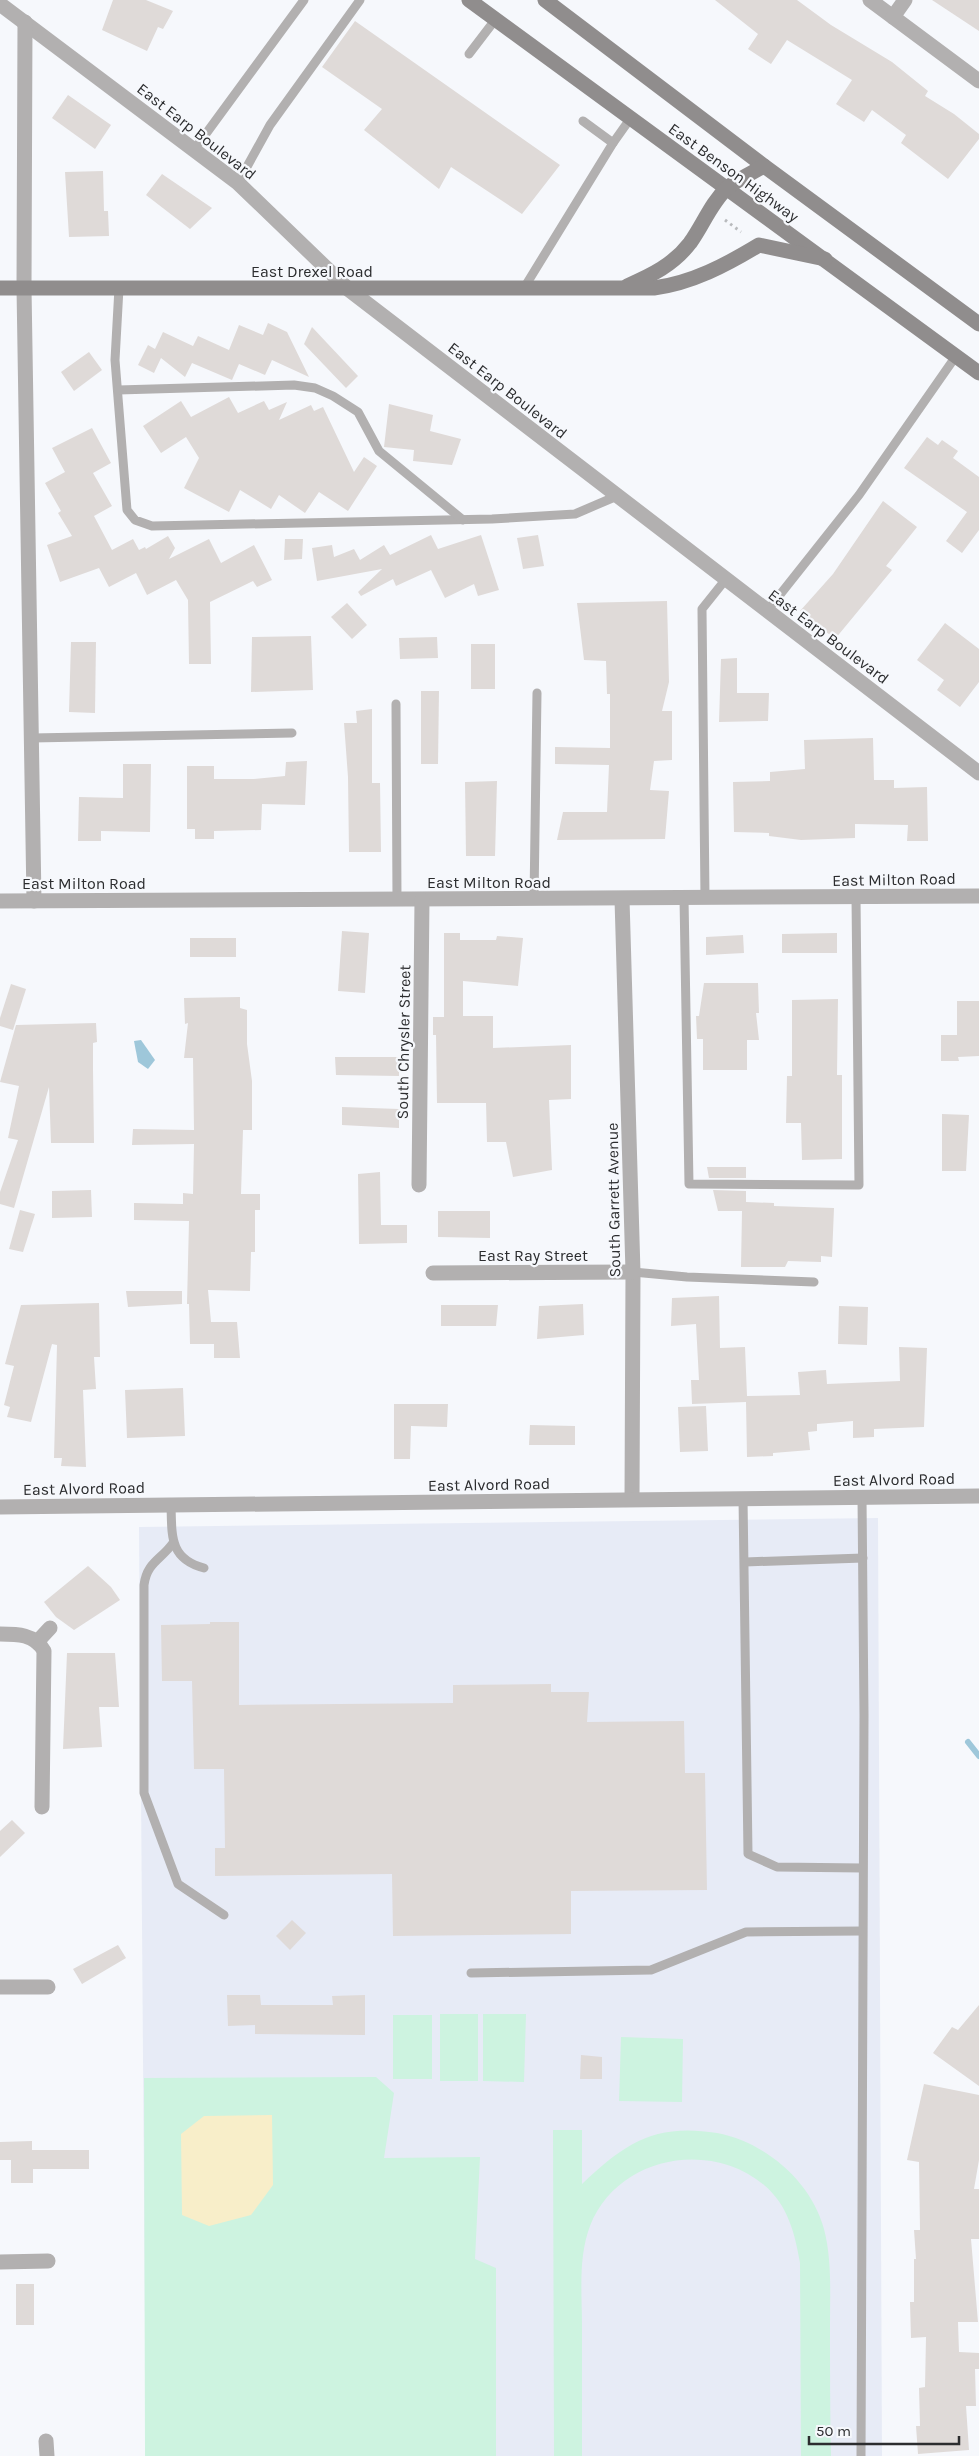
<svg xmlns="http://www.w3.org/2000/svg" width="979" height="2456" font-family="Karla,sans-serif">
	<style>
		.built { fill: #e7ebf6 }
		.green { fill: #cdf3e0 }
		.sand { fill: #f8eec9 }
		.water { fill: #9ec7da }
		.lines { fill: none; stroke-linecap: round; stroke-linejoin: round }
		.stream { stroke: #9ec7da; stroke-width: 6 }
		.building { fill: #dfdad8 }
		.path { stroke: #b8babd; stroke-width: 3; stroke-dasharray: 2.5 4; stroke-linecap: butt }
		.lane { stroke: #b2b0b0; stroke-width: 9 }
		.street { stroke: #b2b0b0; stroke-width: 15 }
		.secondary { stroke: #908d8d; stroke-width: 15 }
		.labels { text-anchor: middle; stroke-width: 4.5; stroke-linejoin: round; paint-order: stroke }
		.street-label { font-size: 16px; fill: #2c2d2f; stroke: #f6f8fc }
	</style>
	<rect width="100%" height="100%" fill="#f6f8fc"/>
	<path class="built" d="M878,1518L882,2456H146L139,1527Z"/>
	<g class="green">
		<rect x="440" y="2014" width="38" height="67"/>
		<path d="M483,2014H526L524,2082L483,2081Z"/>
		<rect x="393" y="2015" width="39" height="64"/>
		<path d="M621,2037L683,2039L682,2102L619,2101Z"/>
		<path d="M376,2077L394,2093L384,2158L480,2157L475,2259L496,2268V2456H145L144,2078Z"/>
		<path d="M553,2130H582V2184C625,2143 655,2123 717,2133C765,2142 811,2181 824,2229C832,2260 830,2292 830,2324C830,2368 830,2412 831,2456H801L800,2263C795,2234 788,2205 764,2185C709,2139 617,2157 590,2226C578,2258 582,2293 582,2327C582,2370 582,2413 582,2456H554Z"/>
	</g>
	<path class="sand" d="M272,2115L273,2185L251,2215L209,2226L182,2215L181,2134L204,2116Z"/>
	<path class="water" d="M141,1040L155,1060L148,1069L138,1062L134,1041Z"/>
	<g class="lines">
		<path class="stream" d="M968,1742L979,1756"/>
	</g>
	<g class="building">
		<path d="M113,0H146L173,11L163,29L158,27L147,51L102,30Z"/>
		<path d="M715,0H797L831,25L892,62L928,91L925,96L954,114L979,134V139L948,179L901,143L906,135L872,110L864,122L836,104L852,80L787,40L771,64L748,49L758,34Z"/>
		<path d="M932,0H979V31Z"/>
		<path d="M355,21L560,165L522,214L451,167L439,189L364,130L382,109L322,67Z"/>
		<path d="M68,95L111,125L95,149L52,118Z"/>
		<path d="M103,171L104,211H108L109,236L69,237L65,172Z"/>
		<path d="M162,174L212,208L190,229L146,195Z"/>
		<path d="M268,323L287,332L309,377L272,360L265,375L239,364L232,380L192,363L185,377L161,358L154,373L138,365L148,345L155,349L163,332L193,346L198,336L229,350L239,325L263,335Z"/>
		<path d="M312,327L358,376L346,388L304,344Z"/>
		<path d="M89,352L102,370L74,391L61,372Z"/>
		<path d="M229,397L238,413L264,401L269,410L287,402L279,420L311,405L314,411L323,407L354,472L364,457L377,466L348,511L319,492L305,513L279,495L271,509L240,490L229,512L184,488L199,458L186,437L161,453L143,426L181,401L191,417Z"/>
		<path d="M389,404L433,415L430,431L461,439L452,465L413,461L414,450L384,447Z"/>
		<path d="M92,428L111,463L93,473L112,506L94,516L112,550L133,539L139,550L145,547L146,549L168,536L175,548L169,559L209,539L221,563L254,545L272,580L257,587L253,581L210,602L211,664H189L188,600L176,580L147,595L136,573L109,587L99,568L60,582L47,545L72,536L58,513L61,511L45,483L65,472L52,448Z"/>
		<path d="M927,437L938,445L942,440L958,451L953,458L979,477V530L962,553L946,541L967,512L904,468Z"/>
		<path d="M883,501L917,527L886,566L892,570L835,639L800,611L833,574Z"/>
		<path d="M431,535L438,549L481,535L499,590L478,596L474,584L445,598L431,570L396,586L393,579L361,596L358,592L382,569L317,581L312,548L332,545L334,557L354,549L360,560L384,545L390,555Z"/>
		<path d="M538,535L544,566L523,569L517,538Z"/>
		<path d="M285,539H303L302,559L284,560Z"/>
		<path d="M667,601L669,682L662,711H672V760L654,761L650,790L669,791L665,839L557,840L563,812H607L609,765L555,764V747L610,748V694H607L606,661L584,660L577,603Z"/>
		<path d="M347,603L367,625L352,639L331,617Z"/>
		<path d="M945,623L979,649V682L960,707L937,690L944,680L917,660Z"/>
		<path d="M311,636L313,690L251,692L252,637Z"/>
		<path d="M437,637L438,658L400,659L399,638Z"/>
		<path d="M71,642H96L95,713L69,712Z"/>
		<rect x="471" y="644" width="24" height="45"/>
		<path d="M737,658V693H769L768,721L719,722L721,659Z"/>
		<path d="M421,691H439L438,764H421Z"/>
		<path d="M372,709V783H380L381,852H349L348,777L344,723H357L356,711Z"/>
		<path d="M873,738L874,780H894V788L927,787L928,841H907L908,825L855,824V838L801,840L769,836V833L734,832L733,782L770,781V772L805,769L804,740Z"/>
		<path d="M307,761L305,805L262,804L261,830L214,831V839H195V829H187V766H214V779H254L285,776L286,762Z"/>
		<path d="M123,764H151L150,832L101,831V841H78L79,797L123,798Z"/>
		<path d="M497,781L495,856H466L465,782Z"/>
		<path d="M342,931L369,933L365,993L338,991Z"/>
		<path d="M444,933H460V940H496L497,936L523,938L518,986L463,981V1016H493V1048L571,1045V1099L549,1100L552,1170L513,1177L506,1142H487L486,1103H437L436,1035H433V1017H444Z"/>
		<path d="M837,933V953H782V934Z"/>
		<path d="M743,935L744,953L706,955V937Z"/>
		<rect x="190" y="938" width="46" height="19"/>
		<path d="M704,983H758L759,1013H756L759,1040H747V1070H703V1039H697L696,1016H699Z"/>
		<path d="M11,984L26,989L13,1030L0,1026V1018Z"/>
		<path d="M240,997V1008L247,1010V1044L252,1081V1130H243L241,1194H260V1210H255V1252H251L250,1291L208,1290L211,1322H237L240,1358H214V1344H190L189,1304H187L189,1221L134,1220V1203L183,1204V1193L193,1194L194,1144L132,1145L133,1129L194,1130L193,1058H184L188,1023L185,1024L184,998Z"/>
		<path d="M838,999L837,1075H842V1159L802,1160L801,1123H786L787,1076H792V1000Z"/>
		<path d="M957,1001H979V1056L958,1057L959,1061H941V1035H957Z"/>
		<path d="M96,1023L97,1042L93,1043V1069L94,1143H51L49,1087L14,1208L0,1204V1192L18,1140L8,1138L19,1086L0,1082L16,1025Z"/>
		<path d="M335,1057H399V1076L336,1075Z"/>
		<path d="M342,1107L399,1109V1128L342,1125Z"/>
		<path d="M942,1114L969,1115L966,1171H942Z"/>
		<path d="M707,1167H746V1178H709Z"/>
		<path d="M380,1172L381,1225H407V1243L359,1244L358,1174Z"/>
		<path d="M91,1190L92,1217L52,1218V1191Z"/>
		<path d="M713,1190L746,1191V1202L774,1203V1206L834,1208L832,1257L821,1256V1262L788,1261L785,1267H741L742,1211H718Z"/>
		<path d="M20,1210L35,1214L23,1252L9,1249Z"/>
		<path d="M438,1211H490V1238L438,1237Z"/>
		<path d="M126,1291H182V1304L128,1307Z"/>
		<path d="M719,1296L720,1348L745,1347L747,1396L800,1395L798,1372L826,1370L827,1384L900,1381L899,1347L927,1348L924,1427L874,1429V1437L853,1438V1421L817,1424V1431L808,1432L810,1450L773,1453V1456L747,1457L746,1402L692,1404L691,1380H699L696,1324L671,1326L672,1298Z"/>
		<path d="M99,1303L100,1357H94L96,1389L83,1390L86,1467L61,1466L62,1458H54L57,1345L52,1344L31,1422L7,1417L10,1407L4,1405L14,1366L5,1364L21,1305Z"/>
		<path d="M583,1304L584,1335L537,1339L539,1306Z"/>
		<path d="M441,1305H498L496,1326H441Z"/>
		<path d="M839,1306L868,1307L867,1345L838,1344Z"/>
		<path d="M183,1388L185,1436L127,1438L125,1390Z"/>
		<path d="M394,1404H448L447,1427L411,1426L410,1459H394Z"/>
		<path d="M706,1406L708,1451L680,1452L678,1407Z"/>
		<path d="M530,1425L575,1426V1445H529Z"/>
		<path d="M88,1566L111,1587L120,1600L74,1630L56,1617L44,1602Z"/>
		<path d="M210,1622H239V1705L453,1703V1685L551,1684V1692H589L587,1722L684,1721L685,1773H705L707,1890L571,1891V1934L393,1936L392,1874L215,1876V1848H225L224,1769H194L192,1681H162L161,1625L210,1624Z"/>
		<path d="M67,1653H115L119,1707H99L102,1747L63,1749Z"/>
		<path d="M12,1820L25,1833L0,1857V1831Z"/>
		<path d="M292,1920L306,1933L290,1950L276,1936Z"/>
		<path d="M118,1945L126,1958L82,1984L73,1969Z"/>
		<path d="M227,1995H260L261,2005H333L332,1996L365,1995V2035L255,2034V2025L228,2026Z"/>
		<path d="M979,2005V2086L933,2053L952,2027L958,2030Z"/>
		<path d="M581,2055L602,2057V2079H580Z"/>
		<path d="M924,2084L979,2095V2160L974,2189H979V2239H971L978,2322H958L959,2352L979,2353V2369H975L976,2406H966L969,2450L918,2454L916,2426H920L919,2388L925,2387L926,2337L911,2338L910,2302H914V2259H916L914,2230H920L919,2162L907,2160Z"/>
		<path d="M32,2141V2150H89V2169H33V2183H11V2160H0V2142Z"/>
		<rect x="16" y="2284" width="18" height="41"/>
	</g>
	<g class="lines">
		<path class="path" d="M725,220L741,232"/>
		<g class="lane">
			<path d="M469,54L495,20"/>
			<path d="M613,143L630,119"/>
			<path d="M194,150L304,0"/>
			<path d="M238,183L270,125L360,0"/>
			<path d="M119,288L115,360L127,510L135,520L152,526L492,519L575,514L617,496"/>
			<path d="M524,288L613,143L583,121"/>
			<path d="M118,390L294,385L315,388L333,396L358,412L379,451L463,520"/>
			<path d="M767,611L859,495L956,356"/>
			<path d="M396,704L397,900"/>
			<path d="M32,738L292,733"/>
			<path d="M684,898L689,1184L859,1185L856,897"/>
			<path d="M705,898L702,609L726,579"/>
			<path d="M534,899L537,693"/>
			<path d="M633,1272L687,1277L814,1282"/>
			<path d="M743,1498L748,1854L777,1867L862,1868"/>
			<path d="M171,1505C172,1535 169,1559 204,1568"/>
			<path d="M173,1543C161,1560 147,1562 144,1585V1793L178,1884L224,1915"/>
			<path d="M745,1562L863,1558"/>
			<path d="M471,1973L651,1970L746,1932L862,1931"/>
			<path d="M861,2456L864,1715L862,1497"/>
		</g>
		<g class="street">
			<path d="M870,0L979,81"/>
			<path d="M0,4L238,183L348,289L979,773"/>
			<path d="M893,17L905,0"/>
			<path d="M25,22L24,288L34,901"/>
			<path d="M622,899L633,1272L632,1499"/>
			<path d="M0,901L979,896"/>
			<path d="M419,1185L422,900"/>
			<path d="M433,1273L633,1272"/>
			<path d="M0,1507L979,1496"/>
			<path d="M0,1634C17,1634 35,1634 44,1651L42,1807"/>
			<path d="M37,1642L50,1628"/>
			<path d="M0,1987H48"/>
			<path d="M0,2262L48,2261"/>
			<path d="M46,2441L47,2456"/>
		</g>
		<g class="secondary">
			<path d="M469,0L979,373"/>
			<path d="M545,0L764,166L979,324"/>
			<path d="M627,286C652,275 673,265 690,243C703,225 711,203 727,188C738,179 752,173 764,166"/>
			<path d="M0,288H654C692,283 726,265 759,245L825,259"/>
		</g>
	</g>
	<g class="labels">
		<g class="street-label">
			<text transform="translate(197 131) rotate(38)" y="6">East Earp Boulevard</text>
			<text transform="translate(734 172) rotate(36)" y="6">East Benson Highway</text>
			<text x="312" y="277">East Drexel Road</text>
			<text transform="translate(508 390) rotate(38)" y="6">East Earp Boulevard</text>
			<text transform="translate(829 636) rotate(37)" y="6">East Earp Boulevard</text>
			<text transform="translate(894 879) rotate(-1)" y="6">East Milton Road</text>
			<text x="489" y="888">East Milton Road</text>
			<text x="84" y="889">East Milton Road</text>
			<text transform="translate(403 1042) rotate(-89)" y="6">South Chrysler Street</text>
			<text transform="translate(613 1200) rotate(-91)" y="6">South Garrett Avenue</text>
			<text x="533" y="1261">East Ray Street</text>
			<text transform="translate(894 1479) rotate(-1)" y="6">East Alvord Road</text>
			<text transform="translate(489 1484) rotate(-1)" y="6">East Alvord Road</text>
			<text transform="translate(84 1488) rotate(-1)" y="6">East Alvord Road</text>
		</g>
	</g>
	<path d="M809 2436v8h150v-8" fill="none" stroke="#2c2d2f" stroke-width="2.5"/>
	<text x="816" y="2436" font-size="15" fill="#2c2d2f" stroke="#f6f8fc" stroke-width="4" paint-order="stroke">50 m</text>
</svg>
